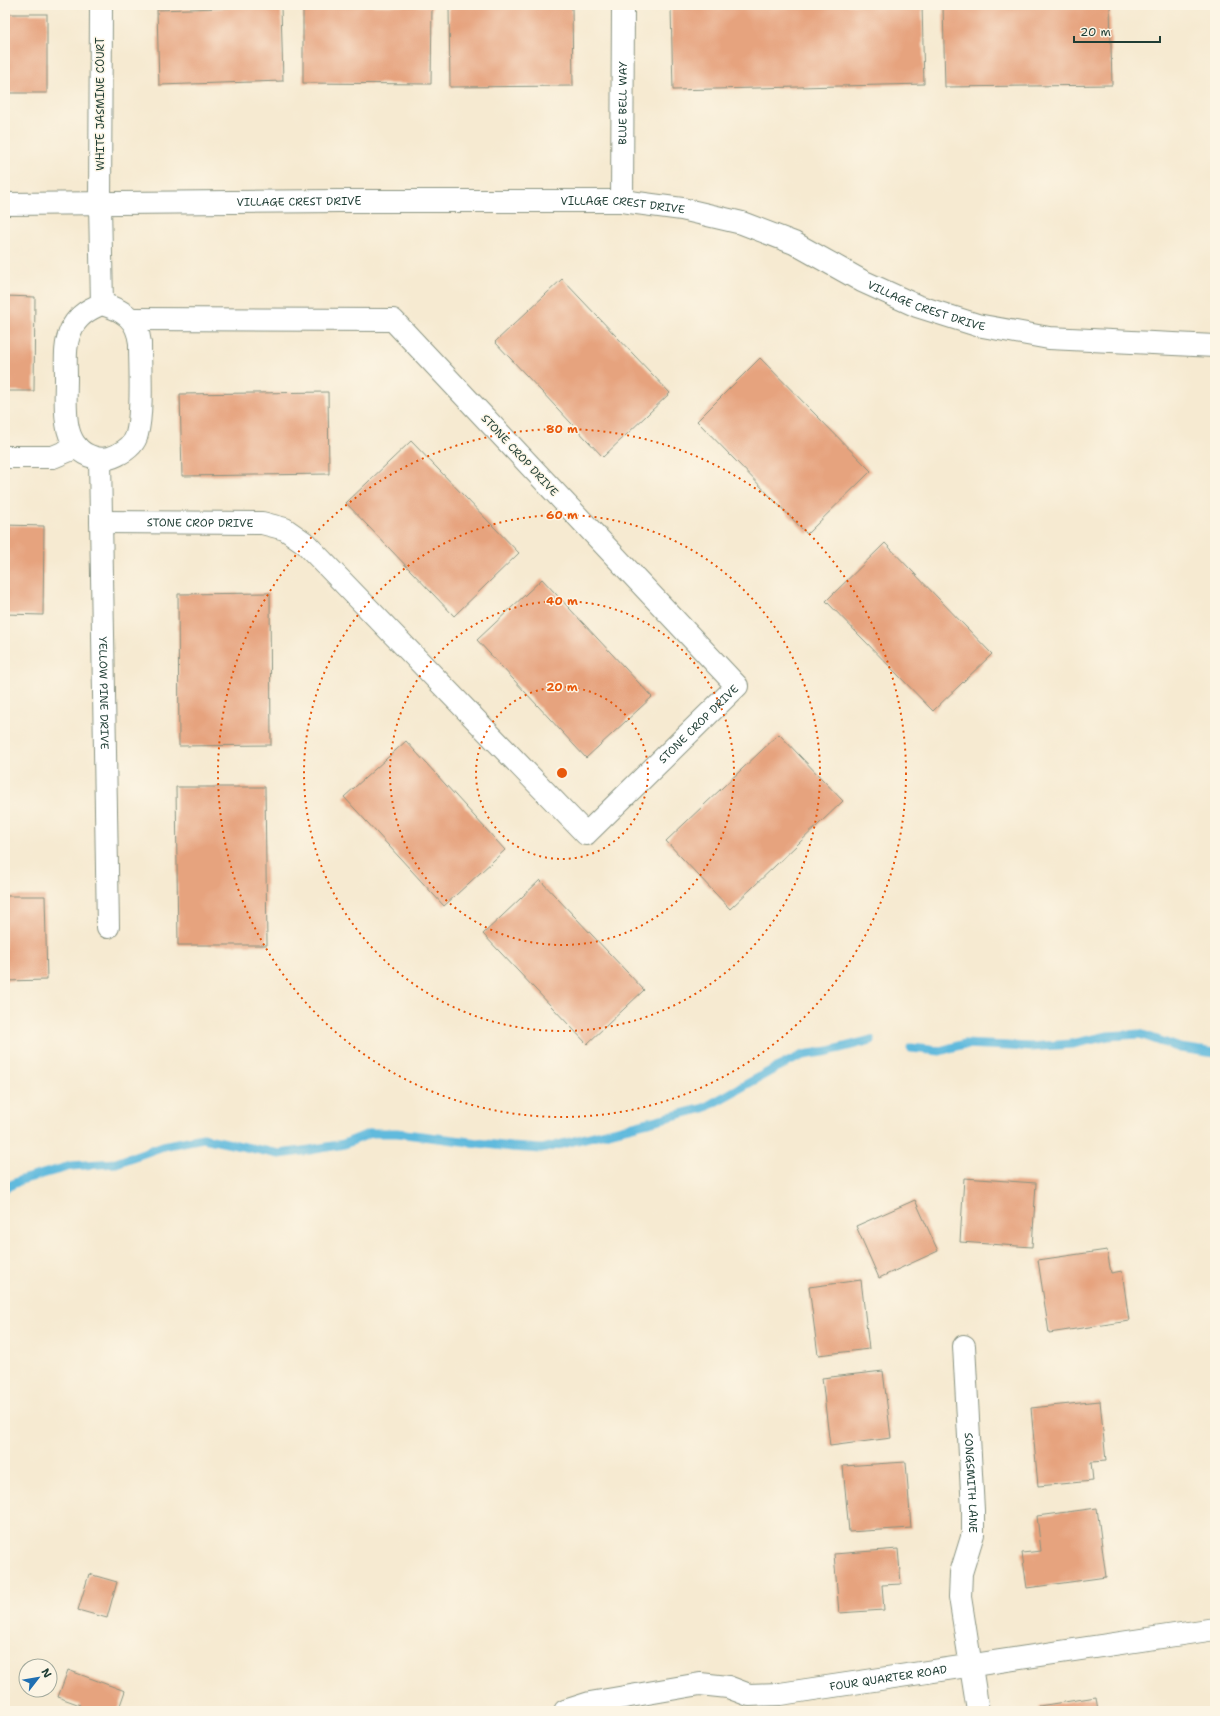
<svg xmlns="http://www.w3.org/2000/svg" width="1220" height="1716" font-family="'Shantell Sans',sans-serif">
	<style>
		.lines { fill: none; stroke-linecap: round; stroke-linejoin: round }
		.stream { stroke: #60badd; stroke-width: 9 }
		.building { fill: #e6a37e }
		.minor-casing { stroke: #8a9482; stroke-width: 24 }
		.minor { stroke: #fff; stroke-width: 22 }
		.ring { fill: none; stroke: #e8590c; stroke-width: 2; stroke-dasharray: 2 4 }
		.labels { text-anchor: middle; stroke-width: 3; stroke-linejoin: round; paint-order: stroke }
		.street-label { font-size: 11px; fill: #1f3d34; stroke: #fcf5e5 }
		.centre { fill: #e8590c; stroke: #fcf5e5; stroke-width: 2 }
		.ring-label { font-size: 12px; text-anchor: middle; font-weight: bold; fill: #e8590c; stroke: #fcf5e5; stroke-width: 3; stroke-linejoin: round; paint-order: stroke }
	</style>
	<rect width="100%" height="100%" fill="#fcf5e5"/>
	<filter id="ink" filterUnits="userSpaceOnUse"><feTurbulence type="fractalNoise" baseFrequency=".025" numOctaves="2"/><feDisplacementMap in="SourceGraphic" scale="8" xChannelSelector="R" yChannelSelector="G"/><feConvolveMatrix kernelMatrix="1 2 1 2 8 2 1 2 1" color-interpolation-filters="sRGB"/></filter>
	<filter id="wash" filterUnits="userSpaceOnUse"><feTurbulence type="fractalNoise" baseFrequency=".012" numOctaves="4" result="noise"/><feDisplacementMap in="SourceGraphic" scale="16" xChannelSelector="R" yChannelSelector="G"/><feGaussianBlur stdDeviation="0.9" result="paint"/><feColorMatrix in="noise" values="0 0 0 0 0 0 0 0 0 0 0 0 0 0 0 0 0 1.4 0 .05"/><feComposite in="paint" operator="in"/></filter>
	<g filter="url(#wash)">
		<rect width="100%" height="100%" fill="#f6ead1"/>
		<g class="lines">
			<g class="stream">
				<path d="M911,1048L940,1051L964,1044L1030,1047L1072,1044L1108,1036L1140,1034L1180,1048L1215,1053"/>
				<path d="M5,1188L21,1180L71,1166L116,1163L163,1146L203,1138L279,1154L310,1150L344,1144L371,1133H397L511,1147L542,1149L704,1108L776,1068L803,1055L829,1051L871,1040"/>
			</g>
		</g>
		<g id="blocks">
			<g class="building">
				<path d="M303,5L432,6L431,84L303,83Z"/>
				<path d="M753,5H922L924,84L673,90L671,8Z"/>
				<path d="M1005,5H1110L1112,85L945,87L943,6Z"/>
				<path d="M281,6L283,81L159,85L157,10Z"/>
				<path d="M449,6H572L573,86L450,87Z"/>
				<rect x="5" y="14" width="42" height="79"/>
				<path d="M562,279L670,393L603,457L495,342Z"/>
				<path d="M5,296L35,297L34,391H5Z"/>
				<path d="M760,358L871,471L807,534L697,421Z"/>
				<path d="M328,392L329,474L182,476L180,394Z"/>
				<path d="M411,441L519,553L454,616L346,503Z"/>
				<path d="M5,525L44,526L43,615L5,614Z"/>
				<path d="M885,543L992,654L933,711L826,601Z"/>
				<path d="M542,579L652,697L586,758L477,640Z"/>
				<path d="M270,593L271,745L179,746L178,594Z"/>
				<path d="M779,734L843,801L730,909L666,841Z"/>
				<path d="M406,741L505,850L444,906L344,797Z"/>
				<path d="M176,787H265L267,945H178Z"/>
				<path d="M540,880L644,990L587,1044L483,934Z"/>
				<path d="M5,896H45L47,980L5,981Z"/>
				<path d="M964,1178L1036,1183L1032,1247L960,1242Z"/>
				<path d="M915,1200L938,1251L879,1278L856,1226Z"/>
				<path d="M1107,1250L1111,1273L1122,1271L1129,1321L1049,1333L1038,1260Z"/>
				<path d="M861,1280L869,1349L818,1355L809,1287Z"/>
				<path d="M883,1371L891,1438L830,1446L822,1378Z"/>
				<path d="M1100,1401L1106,1461L1091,1462L1093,1481L1038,1486L1031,1408Z"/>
				<path d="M906,1462L911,1528L849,1532L843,1466Z"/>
				<path d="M1097,1508L1106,1577L1027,1588L1022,1553L1041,1551L1037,1516Z"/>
				<path d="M898,1549L901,1584L882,1585L884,1610L839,1613L834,1554Z"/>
				<path d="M89,1574L117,1582L107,1618L78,1610Z"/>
				<path d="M68,1670L125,1691L118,1711H77L80,1705L58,1697Z"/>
				<path d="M1096,1697L1098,1711H1040L1039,1706Z"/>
			</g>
		</g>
	</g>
	<g filter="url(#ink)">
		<use href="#blocks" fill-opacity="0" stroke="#8a9482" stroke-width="1"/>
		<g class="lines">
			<defs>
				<g id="minor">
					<path d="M101,5L100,204L102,304"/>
					<path id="s1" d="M622,201L623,5"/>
					<path id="s2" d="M5,204L340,201H622L682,209L742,223L794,243L862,281L917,306L977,325L1049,338L1215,346"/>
					<path d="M102,304C125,311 137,319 140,343C140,369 143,411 137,434C135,444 125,451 117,455C109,459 101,460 93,457C60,448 66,405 66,378C66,363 64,345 71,330C77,316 88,309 102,304Z"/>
					<path d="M5,457H53L77,447"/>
					<path id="s3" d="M100,459L108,927"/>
					<path id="s4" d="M101,522L262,523L285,529L305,543L586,834L737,686L393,320L131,319"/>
					<path id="s5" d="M964,1346L973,1510V1534L961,1573L960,1597L978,1711"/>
					<path id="s6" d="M565,1711L590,1703L700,1684L728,1687L749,1695L780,1694L1215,1629"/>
				</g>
			</defs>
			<use href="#minor" class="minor-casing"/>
			<use href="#minor" class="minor"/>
		</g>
	</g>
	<g class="ring">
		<circle cx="562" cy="773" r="86"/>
		<circle cx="562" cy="773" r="172"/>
		<circle cx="562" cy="773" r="258"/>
		<circle cx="562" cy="773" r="344"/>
	</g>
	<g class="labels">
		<g class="street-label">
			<text dy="4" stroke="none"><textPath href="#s1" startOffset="98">BLUE BELL WAY</textPath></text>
			<text transform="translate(100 104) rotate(-90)" y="4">WHITE JASMINE COURT</text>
			<text dy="4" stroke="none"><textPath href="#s2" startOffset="294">VILLAGE CREST DRIVE</textPath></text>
			<text dy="4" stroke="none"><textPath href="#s2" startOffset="618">VILLAGE CREST DRIVE</textPath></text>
			<text dy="4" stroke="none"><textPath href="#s2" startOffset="942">VILLAGE CREST DRIVE</textPath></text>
			<text transform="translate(520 455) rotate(47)" y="4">STONE CROP DRIVE</text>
			<text dy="4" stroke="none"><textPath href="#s4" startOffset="99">STONE CROP DRIVE</textPath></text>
			<text dy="4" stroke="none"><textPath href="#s3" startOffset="234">YELLOW PINE DRIVE</textPath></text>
			<text dy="4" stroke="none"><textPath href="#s4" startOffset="771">STONE CROP DRIVE</textPath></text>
			<text dy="4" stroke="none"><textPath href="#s5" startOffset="137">SONGSMITH LANE</textPath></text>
			<text dy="4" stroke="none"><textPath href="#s6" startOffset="329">FOUR QUARTER ROAD</textPath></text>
		</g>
	</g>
	<circle cx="562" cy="773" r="6" class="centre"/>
	<g class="ring-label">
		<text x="562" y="433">80 m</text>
		<text x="562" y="519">60 m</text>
		<text x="562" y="605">40 m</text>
		<text x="562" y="691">20 m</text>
	</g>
	<rect width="1220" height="1716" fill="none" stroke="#fcf5e5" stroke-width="20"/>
	<g transform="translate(38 1678) rotate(59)"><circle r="19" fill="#fcf5e5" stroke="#a4ab9e"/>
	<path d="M0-3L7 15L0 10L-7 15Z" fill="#1f6fb2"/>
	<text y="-6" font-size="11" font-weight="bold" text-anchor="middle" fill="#1f3d34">N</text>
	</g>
	<path d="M1074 36v6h86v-6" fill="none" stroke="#1f3d34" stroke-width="2"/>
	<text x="1080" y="36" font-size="12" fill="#1f3d34" stroke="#fcf5e5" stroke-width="3" paint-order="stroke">20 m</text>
</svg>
